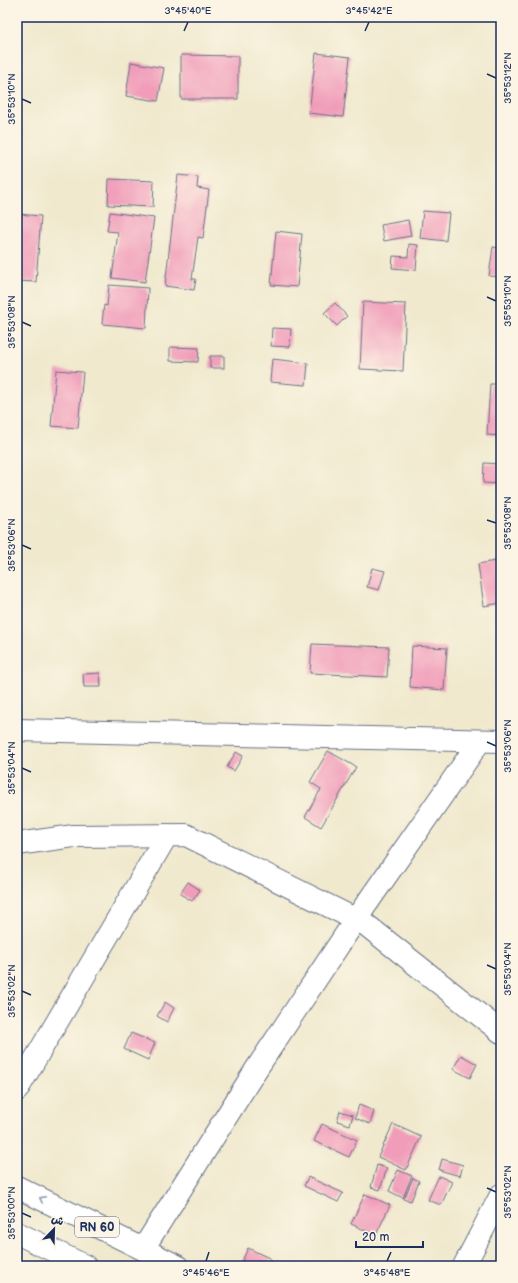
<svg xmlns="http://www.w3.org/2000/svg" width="518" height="1283" font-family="'Balsamiq Sans','Playpen Sans Arabic',sans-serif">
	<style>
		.building { fill: #f19dba }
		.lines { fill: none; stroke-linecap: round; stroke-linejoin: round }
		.minor-casing { stroke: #667085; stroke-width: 24 }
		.major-casing { stroke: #667085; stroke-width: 24 }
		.minor { stroke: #fff; stroke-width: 22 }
		.major { stroke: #fff; stroke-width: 22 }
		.oneway { stroke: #8d97ae }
		.ticks { fill: none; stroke: #1b2f5e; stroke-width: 1.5 }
		.labels { text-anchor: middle; stroke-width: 3; stroke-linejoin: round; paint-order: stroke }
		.shield { fill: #fcf5e5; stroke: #5e6a86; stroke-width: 1 }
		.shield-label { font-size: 12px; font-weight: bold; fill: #1b2f5e }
		.neatline { fill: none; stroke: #1b2f5e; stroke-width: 1.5 }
		.ticks-label { font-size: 10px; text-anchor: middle; fill: #1b2f5e }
	</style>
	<rect width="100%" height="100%" fill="#fcf5e5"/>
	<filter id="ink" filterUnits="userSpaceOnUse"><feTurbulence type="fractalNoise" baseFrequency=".025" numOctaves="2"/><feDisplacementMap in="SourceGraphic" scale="8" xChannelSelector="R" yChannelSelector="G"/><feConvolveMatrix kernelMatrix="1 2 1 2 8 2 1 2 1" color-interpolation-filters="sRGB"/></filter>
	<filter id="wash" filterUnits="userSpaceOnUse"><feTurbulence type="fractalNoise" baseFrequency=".012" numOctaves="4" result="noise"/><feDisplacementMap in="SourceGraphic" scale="16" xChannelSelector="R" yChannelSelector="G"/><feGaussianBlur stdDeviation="0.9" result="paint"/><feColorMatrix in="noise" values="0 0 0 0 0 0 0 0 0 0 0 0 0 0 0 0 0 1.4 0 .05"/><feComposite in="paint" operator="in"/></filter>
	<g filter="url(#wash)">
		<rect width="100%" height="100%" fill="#f0e9ce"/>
		<g id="blocks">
			<g class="building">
				<path d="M316,53L350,57L343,117L309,113Z"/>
				<path d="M181,55L238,56V99H181Z"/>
				<path d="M131,62L164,68L158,101L126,96Z"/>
				<path d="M178,175L198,177L197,188L209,190L203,238L198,237L192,279H196L194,290L165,286Z"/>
				<path d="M109,179L154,181L153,207L108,205Z"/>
				<path d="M423,211L449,213L446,241L420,238Z"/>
				<path d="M110,212L154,218L145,282L112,278L118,232L107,231Z"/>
				<path d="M17,214L41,216L36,282L17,281Z"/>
				<path d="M408,220L411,236L384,241L381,225Z"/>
				<path d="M276,231L302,234L297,287L271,285Z"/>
				<path d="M409,244L418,245L416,270L392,268L393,256L408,257Z"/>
				<path d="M493,247L501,248V277L489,276Z"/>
				<path d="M109,285L148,288L146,328L102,324L104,305L107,306Z"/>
				<path d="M363,302L406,304L403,371L360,369Z"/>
				<path d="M335,303L347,316L337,326L324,313Z"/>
				<path d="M272,328L291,329L290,347L271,346Z"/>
				<path d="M170,347L199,348L198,362L170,361Z"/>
				<rect x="210" y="356" width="14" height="12"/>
				<path d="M272,359L308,363L306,385L270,382Z"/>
				<path d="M56,370L83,372L78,428L51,426Z"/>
				<path d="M490,384H501V436L487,435Z"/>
				<path d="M484,463L501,464V484L483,483Z"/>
				<path d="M501,560V603L484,606L478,564Z"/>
				<path d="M372,568L385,571L379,590L367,587Z"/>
				<path d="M312,644L389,647L387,677L310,673Z"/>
				<path d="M412,646L447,648L444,690L410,687Z"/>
				<path d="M100,673L101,687H84L83,674Z"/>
				<path d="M328,751L356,767L321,827L305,817L321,789L310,782Z"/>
				<path d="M236,752L243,756L234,771L227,767Z"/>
				<path d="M188,882L200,890L192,901L180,894Z"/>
				<path d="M165,1002L174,1008L167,1022L157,1016Z"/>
				<path d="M131,1033L155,1043L148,1060L124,1049Z"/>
				<path d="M461,1055L477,1064L470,1078L453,1069Z"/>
				<path d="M359,1105L374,1111L370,1124L355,1118Z"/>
				<path d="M340,1111L353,1115L350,1125L337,1121Z"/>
				<path d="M322,1124L357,1140L349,1157L314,1141Z"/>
				<path d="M393,1124L421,1137L406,1170L378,1157Z"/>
				<path d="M442,1159L463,1165L460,1176L439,1170Z"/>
				<path d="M377,1165L387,1168L380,1190L371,1187Z"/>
				<path d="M398,1170L412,1176L403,1198L389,1191Z"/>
				<path d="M439,1176L452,1182L441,1205L428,1200Z"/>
				<path d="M308,1177L343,1193L338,1202L304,1186Z"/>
				<path d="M413,1178L419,1181L411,1201L404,1199Z"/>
				<path d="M365,1194L390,1205L376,1235L351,1224Z"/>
				<path d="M248,1248L271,1259L267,1266H252L242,1261Z"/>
			</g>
		</g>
	</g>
	<g filter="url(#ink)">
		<use href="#blocks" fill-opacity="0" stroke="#667085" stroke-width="1"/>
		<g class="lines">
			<defs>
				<g id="minor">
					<path d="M17,730L501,741"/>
					<path d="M17,844L74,836L186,835L365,924L501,1032"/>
					<path d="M17,1090L167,835"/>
					<path d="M143,1249L257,1068L356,919L480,741"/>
					<path d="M464,1266L501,1195"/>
				</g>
				<g id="major">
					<path d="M17,1187L177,1266"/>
					<path d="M17,1233L85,1266"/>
				</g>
			</defs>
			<use href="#minor" class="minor-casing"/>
			<use href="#major" class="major-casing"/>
			<use href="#minor" class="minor"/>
			<use href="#major" class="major"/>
		</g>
		<defs><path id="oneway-chevron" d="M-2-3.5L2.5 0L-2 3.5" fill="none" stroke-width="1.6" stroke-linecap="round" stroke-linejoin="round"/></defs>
		<use class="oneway" href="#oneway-chevron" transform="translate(42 1199) rotate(-154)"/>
	</g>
	<path class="ticks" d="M184,31L188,22M365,31L369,22M487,74L496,78M22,99L31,103M487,297L496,301M22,322L31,326M487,520L496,523M22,545L31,549M487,742L496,746M22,768L31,772M487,965L496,969M22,991L31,995M487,1188L496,1192M22,1213L31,1217M206,1261L209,1252M387,1261L391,1252"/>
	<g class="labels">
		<rect class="shield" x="75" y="1217" width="44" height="20" rx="3"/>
		<g class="shield-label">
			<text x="97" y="1231">RN 60</text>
		</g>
	</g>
	<rect width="518" height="1283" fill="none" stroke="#fcf5e5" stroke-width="44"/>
	<g transform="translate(54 1229) rotate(23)" stroke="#fcf5e5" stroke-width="3" paint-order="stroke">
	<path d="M0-3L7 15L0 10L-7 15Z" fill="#1b2f5e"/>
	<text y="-6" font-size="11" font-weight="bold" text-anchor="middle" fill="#1b2f5e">ش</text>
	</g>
	<path d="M356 1241v6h67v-6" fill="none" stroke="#1b2f5e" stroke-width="2"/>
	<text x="362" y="1241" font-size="12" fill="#1b2f5e" stroke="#fcf5e5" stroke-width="3" paint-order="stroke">20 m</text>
	<rect x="22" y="22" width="474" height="1239" class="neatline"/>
	<g class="ticks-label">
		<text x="188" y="14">3°45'40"E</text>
		<text x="369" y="14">3°45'42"E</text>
		<text transform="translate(507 78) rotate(-90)" y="4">35°53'12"N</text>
		<text transform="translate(11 99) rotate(-90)" y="4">35°53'10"N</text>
		<text transform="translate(507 301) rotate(-90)" y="4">35°53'10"N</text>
		<text transform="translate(11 322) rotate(-90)" y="4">35°53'08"N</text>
		<text transform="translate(507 523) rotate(-90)" y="4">35°53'08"N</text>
		<text transform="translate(11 545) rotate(-90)" y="4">35°53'06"N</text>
		<text transform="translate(507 746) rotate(-90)" y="4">35°53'06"N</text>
		<text transform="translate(11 768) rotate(-90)" y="4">35°53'04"N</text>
		<text transform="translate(507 969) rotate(-90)" y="4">35°53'04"N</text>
		<text transform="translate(11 991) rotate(-90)" y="4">35°53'02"N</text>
		<text transform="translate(507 1192) rotate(-90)" y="4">35°53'02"N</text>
		<text transform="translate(11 1213) rotate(-90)" y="4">35°53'00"N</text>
		<text x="206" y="1276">3°45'46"E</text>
		<text x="387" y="1276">3°45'48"E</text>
	</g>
</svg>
